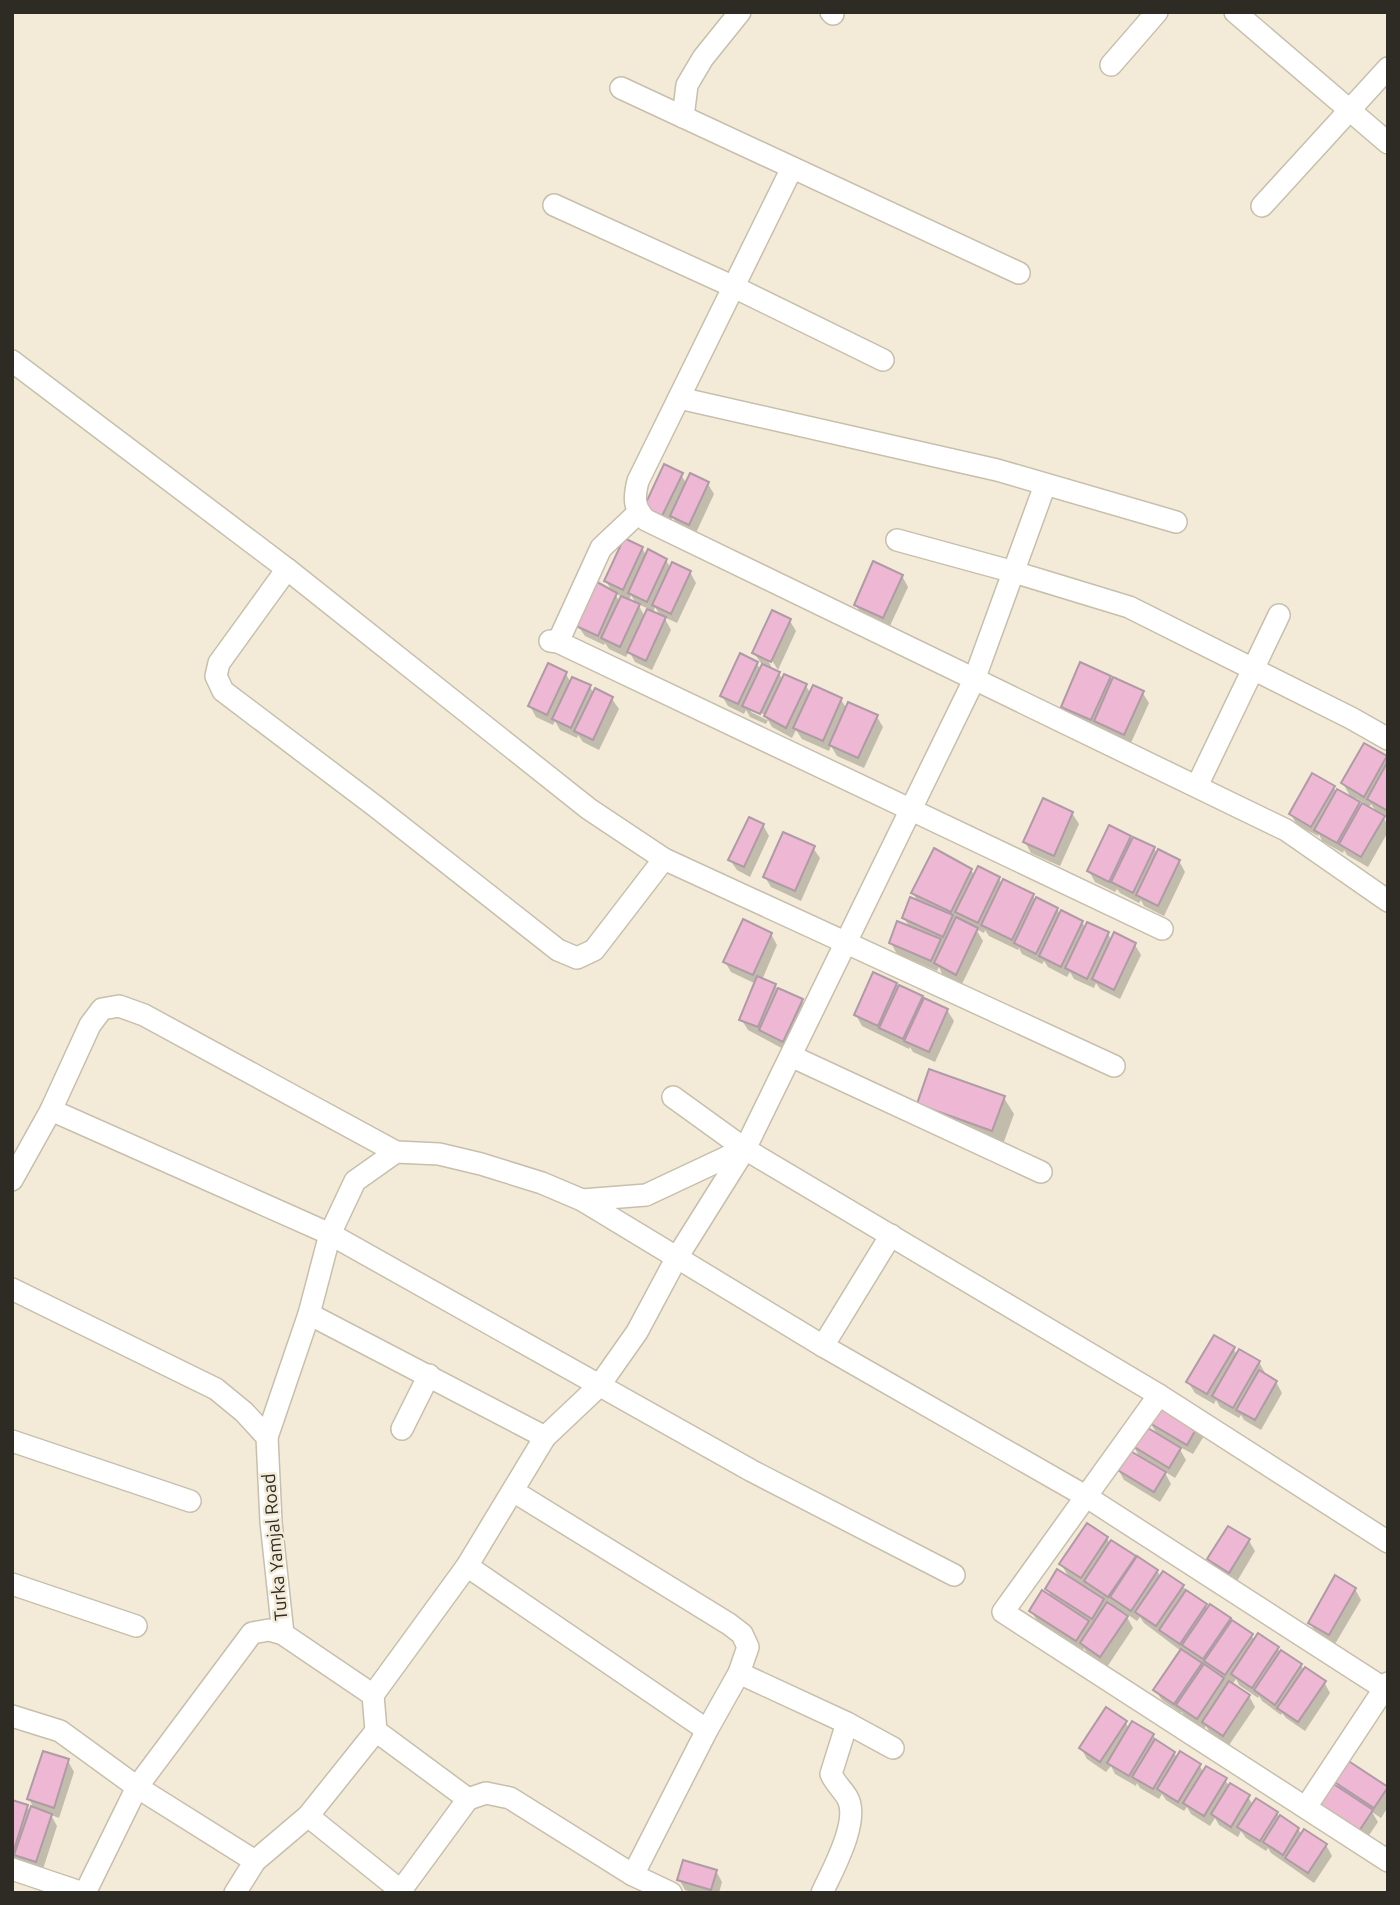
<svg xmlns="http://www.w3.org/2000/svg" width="1400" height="1905" font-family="Ubuntu,sans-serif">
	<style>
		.shadow { fill: #0003; fill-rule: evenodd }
		.building { fill: #eeb7d4; stroke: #af9ba5; stroke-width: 2 }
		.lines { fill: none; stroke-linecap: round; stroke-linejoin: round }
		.minor-casing { stroke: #c7bfac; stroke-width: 24 }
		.minor { stroke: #fff; stroke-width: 21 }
		.labels { text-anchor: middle; stroke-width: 5; stroke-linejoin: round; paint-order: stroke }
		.street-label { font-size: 18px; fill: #2e2b24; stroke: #f3ebd8 }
	</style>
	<rect width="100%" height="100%" fill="#f3ebd8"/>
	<g class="shadow">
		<path d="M681,475L687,484H708L714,494L695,535L678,527L673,517L669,526L646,507Z"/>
		<path d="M642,548L647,557L666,560L671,569L690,572L696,583L677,623L664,617L671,630L652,670L635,662L629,651L626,657L609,649L605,643L604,645L585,636L578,626L613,593L606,581ZM615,593L622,597L620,602L618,599ZM631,595L637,605L629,601ZM638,604L649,609L645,617ZM655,607L661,617L653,613Z"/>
		<path d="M902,576L908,587L889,628L862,615L856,605Z"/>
		<path d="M790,621L796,631L778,670L768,654L765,655L774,672L779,674L783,680L806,686L811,694L841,700L847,709L877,717L883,727L864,768L837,756L831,746L829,751L802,739L796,730L792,738L772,727L768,720L766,724L750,717L746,710L744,714L728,706L722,696L741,655L757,664L761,670L763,666L754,653ZM751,708L769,717L767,720L751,712Z"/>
		<path d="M566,674L571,683L590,687L594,694L612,699L619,709L599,750L583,742L578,735L577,738L560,730L555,721L553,725L536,717L530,706Z"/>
		<path d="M1110,677L1113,682L1142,692L1149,703L1130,745L1102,732L1099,727L1098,730L1069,717L1062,706Z"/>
		<path d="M1386,757L1388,761V817L1380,813L1388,825V832L1368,867L1347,855L1344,850L1343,853L1322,841L1319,834L1318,836L1297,825L1291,814L1333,787L1337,793L1352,800L1343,783ZM1356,798L1364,803L1361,808ZM1371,804L1378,814L1368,809Z"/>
		<path d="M1072,813L1079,824L1060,866L1031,853L1025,842Z"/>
		<path d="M763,825L769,836L750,877L737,870L730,860Z"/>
		<path d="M1130,838L1133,842L1154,848L1157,854L1179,861L1185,872L1164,916L1144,906L1141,900L1139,903L1120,893L1117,889L1115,892L1095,882L1089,871Z"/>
		<path d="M813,848L820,858L801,901L771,887L765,877Z"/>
		<path d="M971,870L975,876L998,878L1002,884L1032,895L1036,902L1057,909L1061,916L1082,922L1086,929L1108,934L1112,941L1135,945L1141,955L1120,999L1100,989L1096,983L1094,988L1074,979L1070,972L1067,977L1048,967L1044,961L1042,964L1022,954L1019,948L1018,950L989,936L985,930L984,933L976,929L983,941L962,984L942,974L939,967L937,971L897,954L891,943L910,928L904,918L918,902L913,893Z"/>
		<path d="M771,934L777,945L762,980L801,1000L808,1011L789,1052L748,1030L741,1019L756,984L731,972L725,962Z"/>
		<path d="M896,984L947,1010L954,1021L935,1062L913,1052L910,1047L909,1049L862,1026L856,1015Z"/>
		<path d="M1004,1098L1014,1114L1002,1147L919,1104Z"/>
		<path d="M1233,1348L1237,1355L1259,1362L1265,1373L1264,1375L1276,1382L1282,1393L1261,1430L1244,1420L1241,1415L1239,1418L1220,1407L1216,1400L1214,1404L1195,1393L1188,1382Z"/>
		<path d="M1150,1422L1198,1426L1204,1436L1193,1454L1178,1446L1186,1460L1175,1478L1164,1471L1171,1484L1160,1502L1124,1480L1118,1469L1140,1458L1133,1445L1158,1436Z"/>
		<path d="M1107,1538L1110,1544L1111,1542L1157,1571L1161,1577L1182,1586L1208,1609L1229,1619L1232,1623L1251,1635L1255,1641L1278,1649L1281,1654L1301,1665L1304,1671L1324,1682L1330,1693L1305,1731L1286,1718L1282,1713L1281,1715L1262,1701L1259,1696L1258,1698L1239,1685L1236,1679L1232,1685L1249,1696L1255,1707L1229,1745L1210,1733L1206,1726L1204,1729L1184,1716L1182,1712L1181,1713L1162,1700L1155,1690L1181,1651L1144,1623L1140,1617L1137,1621L1124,1612L1133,1628L1107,1667L1088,1654L1084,1648L1083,1650L1038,1622L1031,1611L1053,1599L1047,1589L1070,1579L1061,1564Z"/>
		<path d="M1249,1541L1255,1551L1236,1583L1215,1570L1209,1559Z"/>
		<path d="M1355,1589L1361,1600L1335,1644L1316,1633L1310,1623Z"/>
		<path d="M1126,1723L1129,1729L1153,1735L1157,1742L1174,1753L1178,1759L1199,1765L1204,1773L1225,1780L1230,1787L1248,1797L1253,1805L1277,1813L1280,1818L1298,1829L1302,1835L1326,1845L1332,1856L1314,1883L1271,1853L1268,1848L1266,1851L1246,1838L1241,1831L1238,1837L1219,1825L1215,1818L1210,1826L1191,1814L1187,1807L1184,1811L1166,1800L1162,1794L1159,1799L1140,1788L1137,1783L1136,1786L1115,1774L1111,1766L1106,1772L1087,1759L1081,1748Z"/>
		<path d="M68,1761L74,1772L59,1818L51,1815L57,1826L42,1872L23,1866L19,1860L18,1863L12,1861V1802L27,1806L30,1812L35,1810L29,1799Z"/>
		<path d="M1335,1781L1386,1788L1388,1790V1807L1381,1818L1372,1812L1378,1822L1365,1841L1332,1785L1341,1791Z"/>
		<path d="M716,1871L722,1882L719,1893H694L685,1890L679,1879Z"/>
	</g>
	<g class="building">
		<path d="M664,464L683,473L662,516L644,507Z"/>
		<path d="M690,473L709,482L689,525L670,516Z"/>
		<path d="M624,538L643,547L623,590L604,581Z"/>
		<path d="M648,549L667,559L647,602L628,593Z"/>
		<path d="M873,561L903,575L883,618L854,605Z"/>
		<path d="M672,562L691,571L671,614L652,605Z"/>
		<path d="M597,582L617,593L598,636L576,626Z"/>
		<path d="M621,596L640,604L620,647L601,638Z"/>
		<path d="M647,609L666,617L646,661L627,652Z"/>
		<path d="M772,610L791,619L771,662L752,653Z"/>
		<path d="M740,653L758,662L738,704L720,696Z"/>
		<path d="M1080,662L1111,676L1091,720L1061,707Z"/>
		<path d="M548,663L567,672L547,715L528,706Z"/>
		<path d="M762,664L780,672L760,714L742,706Z"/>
		<path d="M784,674L807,684L786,728L764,716Z"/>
		<path d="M572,677L591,685L571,728L552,719Z"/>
		<path d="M1113,677L1144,691L1124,735L1094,721Z"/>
		<path d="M813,685L842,698L823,741L793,728Z"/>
		<path d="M595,688L613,697L593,740L574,731Z"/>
		<path d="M848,702L878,715L858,758L829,745Z"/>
		<path d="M1364,743L1387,756L1364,797L1341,783Z"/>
		<path d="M1388,761V811L1367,799Z"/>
		<path d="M1312,773L1335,786L1311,827L1289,814Z"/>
		<path d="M1337,789L1360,802L1337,843L1314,830Z"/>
		<path d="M1043,798L1073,812L1054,856L1023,842Z"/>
		<path d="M1362,803L1385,816L1361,857L1339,844Z"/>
		<path d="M749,817L764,824L744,867L728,860Z"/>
		<path d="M1109,825L1131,836L1109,882L1087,871Z"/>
		<path d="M783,832L815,846L795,891L763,877Z"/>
		<path d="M1133,837L1155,847L1133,893L1111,882Z"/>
		<path d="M934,848L972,869L951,912L911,893Z"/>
		<path d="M1158,849L1180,860L1158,906L1136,895Z"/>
		<path d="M978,866L1000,877L978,923L955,912Z"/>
		<path d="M1003,879L1034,894L1012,940L981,925Z"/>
		<path d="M910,897L953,915L943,937L902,918Z"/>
		<path d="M1036,897L1058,908L1036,954L1014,943Z"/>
		<path d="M1061,910L1083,921L1061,967L1039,956Z"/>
		<path d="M956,917L978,928L956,975L934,963Z"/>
		<path d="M743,919L772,933L753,975L723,962Z"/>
		<path d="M897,921L941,939L931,961L889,943Z"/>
		<path d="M1087,922L1109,932L1087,979L1065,968Z"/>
		<path d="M1114,932L1136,943L1114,990L1092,979Z"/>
		<path d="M873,972L897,983L878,1026L854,1015Z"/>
		<path d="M757,976L776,984L758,1027L739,1020Z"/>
		<path d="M899,985L923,996L903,1039L879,1028Z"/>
		<path d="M778,988L803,999L783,1042L759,1030Z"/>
		<path d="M924,998L948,1009L929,1052L904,1041Z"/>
		<path d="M929,1069L1005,1096L992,1131L917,1104Z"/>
		<path d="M1214,1335L1235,1347L1207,1394L1186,1382Z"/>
		<path d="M1239,1349L1260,1361L1233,1408L1212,1396Z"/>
		<path d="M1259,1370L1277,1381L1255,1420L1236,1410Z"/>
		<path d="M1160,1401L1199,1424L1187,1445L1148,1422Z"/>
		<path d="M1143,1425L1181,1448L1169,1468L1131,1445Z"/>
		<path d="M1127,1449L1166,1472L1154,1492L1116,1469Z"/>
		<path d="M1087,1523L1108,1537L1081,1578L1059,1564Z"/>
		<path d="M1228,1526L1250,1539L1229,1573L1207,1559Z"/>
		<path d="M1111,1540L1136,1556L1108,1597L1084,1581Z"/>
		<path d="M1137,1556L1158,1570L1131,1611L1110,1597Z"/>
		<path d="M1057,1569L1104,1599L1092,1619L1045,1589Z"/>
		<path d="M1163,1571L1184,1585L1156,1626L1135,1612Z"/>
		<path d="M1335,1575L1356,1588L1329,1635L1308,1623Z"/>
		<path d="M1042,1590L1089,1621L1076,1641L1029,1611Z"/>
		<path d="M1186,1590L1207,1604L1180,1644L1159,1630Z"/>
		<path d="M1107,1602L1128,1616L1100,1657L1080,1643Z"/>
		<path d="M1210,1604L1231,1618L1203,1659L1182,1645Z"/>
		<path d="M1232,1620L1253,1634L1225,1675L1204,1661Z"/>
		<path d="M1258,1633L1279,1647L1252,1688L1231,1674Z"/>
		<path d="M1181,1649L1202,1663L1174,1704L1153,1690Z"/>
		<path d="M1281,1650L1302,1664L1275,1705L1254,1690Z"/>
		<path d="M1204,1664L1224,1678L1197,1719L1176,1705Z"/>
		<path d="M1305,1667L1326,1681L1298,1722L1277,1708Z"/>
		<path d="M1229,1681L1250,1695L1223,1736L1202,1722Z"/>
		<path d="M1106,1707L1127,1721L1100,1762L1079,1748Z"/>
		<path d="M1132,1721L1154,1734L1129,1776L1107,1763Z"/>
		<path d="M1155,1739L1175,1752L1153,1789L1132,1777Z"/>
		<path d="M43,1751L69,1759L54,1808L27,1799Z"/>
		<path d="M1180,1751L1201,1764L1178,1802L1157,1789Z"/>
		<path d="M1347,1760L1388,1787L1374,1808L1333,1781Z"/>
		<path d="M1206,1766L1227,1778L1204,1816L1183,1803Z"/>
		<path d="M1230,1783L1250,1795L1231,1827L1211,1814Z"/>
		<path d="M1332,1783L1373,1810L1359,1831L1318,1804Z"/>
		<path d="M1256,1798L1278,1812L1260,1841L1237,1827Z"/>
		<path d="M12,1800L28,1805L13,1853H12Z"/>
		<path d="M31,1806L52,1814L36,1862L14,1855Z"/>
		<path d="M1280,1815L1299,1828L1283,1855L1263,1842Z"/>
		<path d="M1304,1829L1327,1844L1308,1873L1285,1858Z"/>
		<path d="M683,1860L717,1870L711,1890L677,1880Z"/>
	</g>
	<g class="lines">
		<defs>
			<g id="minor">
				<path d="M831,12L833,14"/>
				<path d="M1235,12L1388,143"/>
				<path d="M1111,65L1157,12"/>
				<path d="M621,88L1019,273"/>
				<path d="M683,117L687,85L703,58L740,12"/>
				<path d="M792,168L638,481C634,497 633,508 646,520L1286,830L1388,901"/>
				<path d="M554,205L734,287L883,360"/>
				<path d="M1262,206L1388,68"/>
				<path d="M12,361L287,569L589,809L664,859L1114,1066"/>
				<path d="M679,398L997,470L1176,522"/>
				<path d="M897,540L1014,572L1129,607L1351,718L1388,739"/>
				<path d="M287,569L219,663L216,676L223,691L375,806L558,950L577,958L594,950L664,859"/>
				<path d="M550,641L558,642L1162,929"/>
				<path d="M558,642L601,548L638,513"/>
				<path d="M1197,786L1279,615"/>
				<path d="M791,1056L1041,1172"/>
				<path d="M673,1097L745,1149L1159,1395L1388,1542"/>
				<path d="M51,1110L330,1234L752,1471L954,1575"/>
				<path d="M12,1180L51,1110L90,1025L102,1009L119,1006L144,1015L396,1152"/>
				<path d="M582,1200L823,1346L1087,1497L1388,1691"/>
				<path d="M12,1289L216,1389L244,1412L267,1437L271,1522L283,1634L373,1695L376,1731L468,1799L486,1793L510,1798L633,1875L671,1893"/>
				<path d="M309,1314L545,1437"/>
				<path d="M823,1346L891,1235"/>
				<path d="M1159,1395L1003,1612L1388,1861"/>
				<path d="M402,1429L429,1375"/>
				<path d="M267,1437L309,1314L330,1234L355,1181L396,1152L439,1154L481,1164L542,1183L582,1200L646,1195L744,1149"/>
				<path d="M12,1441L190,1501"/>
				<path d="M513,1491L729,1624L742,1634L748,1647L739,1673L707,1730L633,1875"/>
				<path d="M467,1566L707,1730"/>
				<path d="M12,1584L136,1626"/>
				<path d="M739,1673L847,1723L893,1748"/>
				<path d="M373,1695L467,1566L545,1437L599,1386L637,1332L676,1259L745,1149L974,680L1045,485"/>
				<path d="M12,1716L60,1731L137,1787L255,1861"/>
				<path d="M1306,1807L1388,1683"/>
				<path d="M308,1816L400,1890"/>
				<path d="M12,1869L83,1893"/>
				<path d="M85,1893L137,1787L252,1633L269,1630L283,1634"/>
				<path d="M235,1893L255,1861L308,1816L376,1731"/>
				<path d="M399,1893L468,1799"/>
				<path d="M822,1893C832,1871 861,1820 847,1797C842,1789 835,1783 831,1774L847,1723"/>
			</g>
		</defs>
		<use href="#minor" class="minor-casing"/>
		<use href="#minor" class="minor"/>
	</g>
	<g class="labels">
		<g class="street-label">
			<text transform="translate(275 1547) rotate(-95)" y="6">Turka Yamjal Road</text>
		</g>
	</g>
	<rect width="1400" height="1905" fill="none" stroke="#2e2b24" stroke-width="28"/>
</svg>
